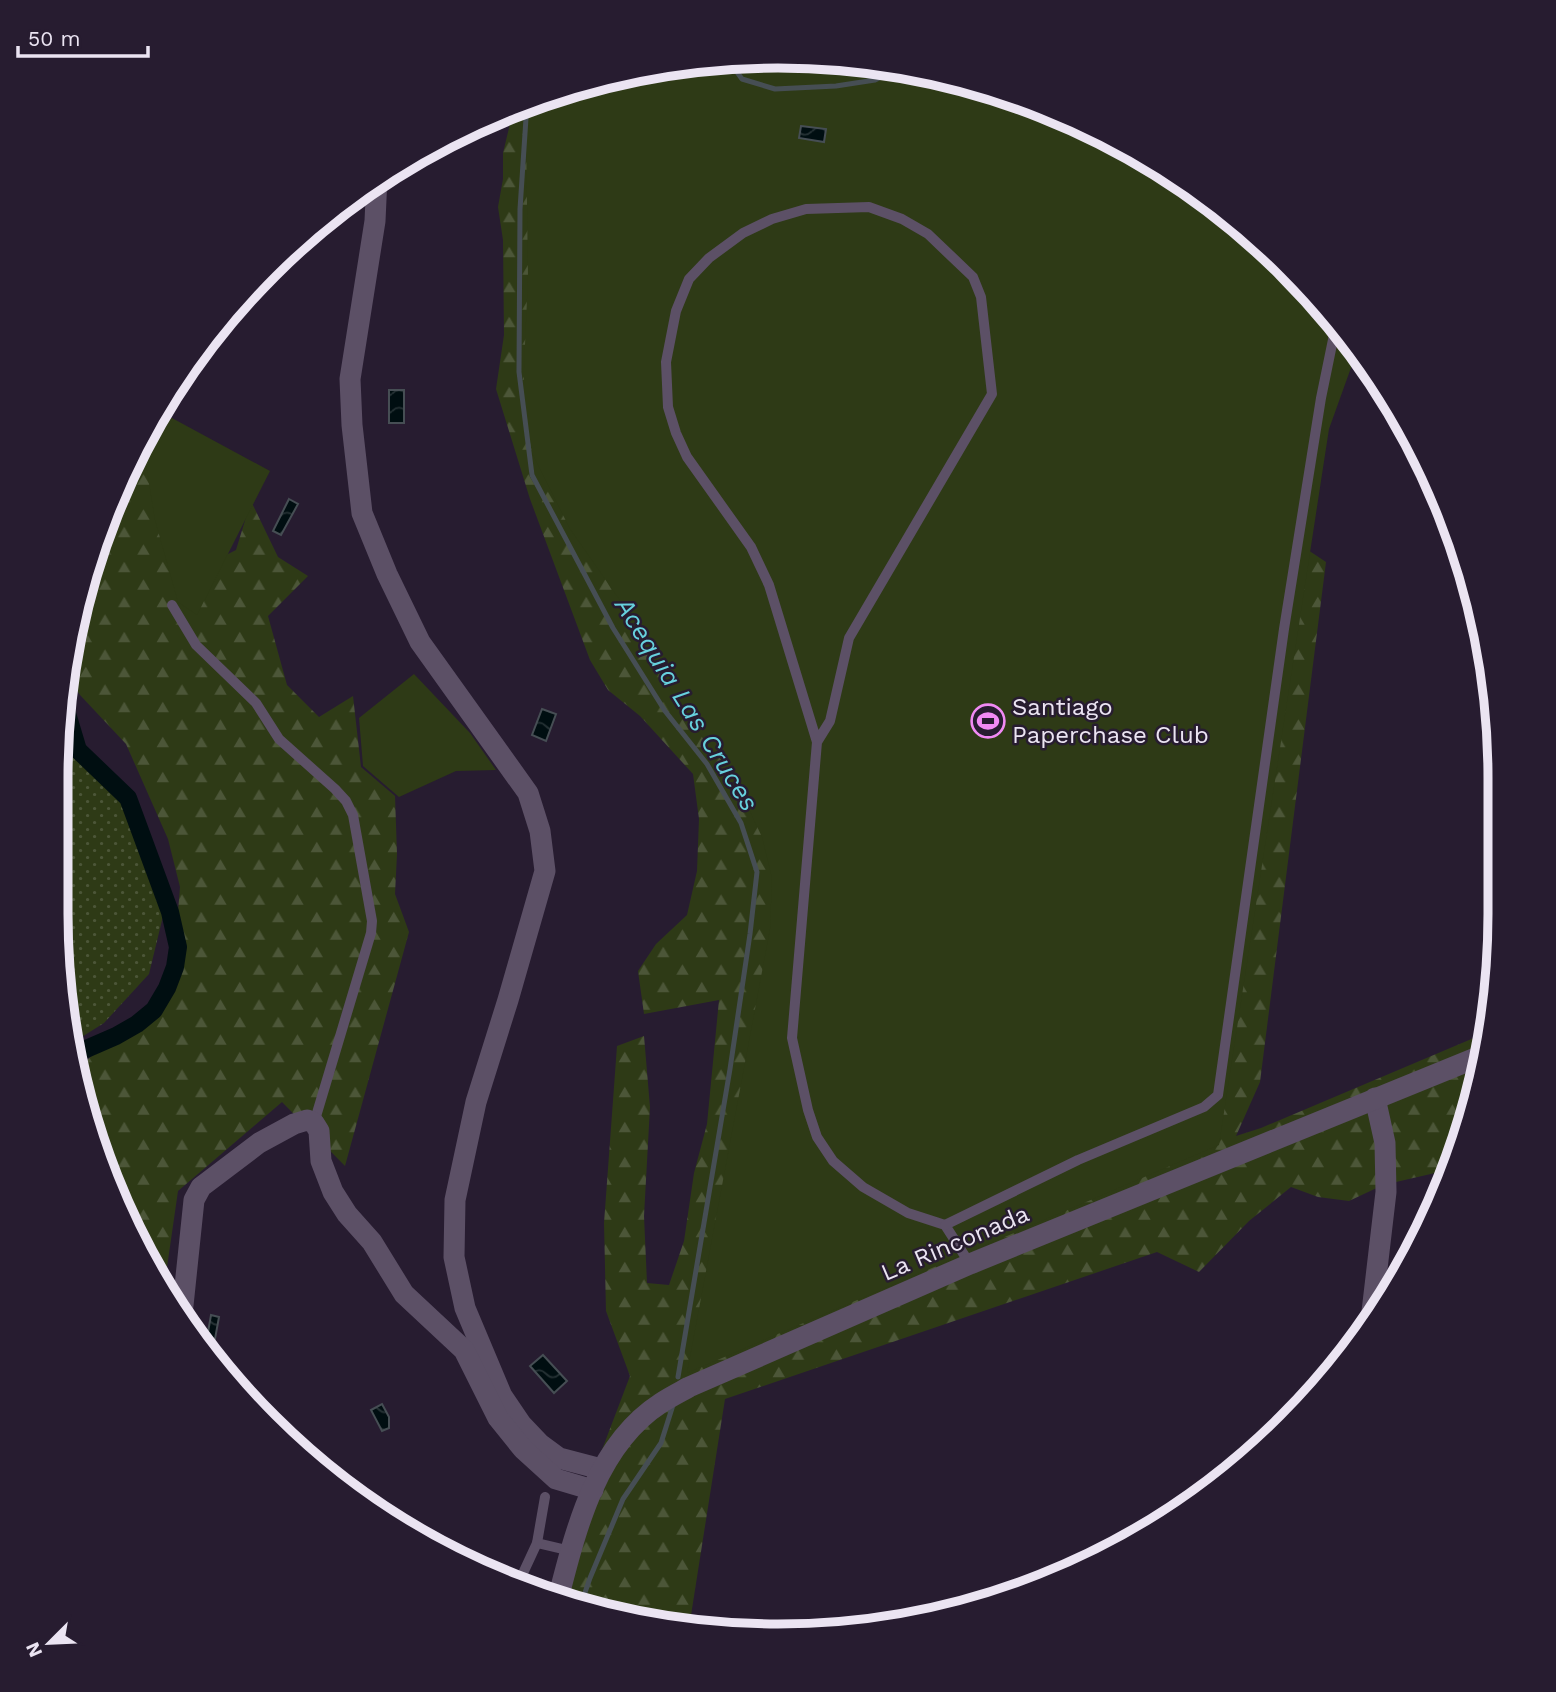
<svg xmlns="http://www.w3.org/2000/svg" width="1556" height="1692" font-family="'Work Sans',sans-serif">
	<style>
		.grass { fill: url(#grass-dots) }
		.forest { fill: url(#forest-firs) }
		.park { fill: #2e3a16 }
		.water { fill: url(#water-waves); stroke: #464e54; stroke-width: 2 }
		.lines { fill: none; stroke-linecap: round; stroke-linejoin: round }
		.stream { stroke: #464e54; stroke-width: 5 }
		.canal { stroke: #000e11; stroke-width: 18 }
		.lane { stroke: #5c5066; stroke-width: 10 }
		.street { stroke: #5c5066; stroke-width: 21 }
		.labels { text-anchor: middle; stroke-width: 5; stroke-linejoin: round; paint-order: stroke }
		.poi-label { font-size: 24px; fill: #ebe4f2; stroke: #271c30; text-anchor: start }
		.street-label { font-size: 24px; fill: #ebe4f2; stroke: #271c30 }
		.water-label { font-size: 26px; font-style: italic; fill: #67d1dd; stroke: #271c30 }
		.rim { fill: none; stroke: #ebe4f2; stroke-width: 9 }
	</style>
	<defs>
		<pattern id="grass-dots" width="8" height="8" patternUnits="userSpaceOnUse" patternTransform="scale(1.75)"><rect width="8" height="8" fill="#2e3a16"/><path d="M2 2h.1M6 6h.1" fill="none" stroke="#4c5638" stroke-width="1.8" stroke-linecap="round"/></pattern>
		<pattern id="forest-firs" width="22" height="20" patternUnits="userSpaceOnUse" patternTransform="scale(1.75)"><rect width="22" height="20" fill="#2e3a16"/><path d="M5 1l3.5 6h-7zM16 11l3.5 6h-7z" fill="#4c5638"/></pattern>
		<pattern id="water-waves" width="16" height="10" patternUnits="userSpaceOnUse" patternTransform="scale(1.75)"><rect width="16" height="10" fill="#000e11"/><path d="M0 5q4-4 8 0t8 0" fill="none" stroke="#253134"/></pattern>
	</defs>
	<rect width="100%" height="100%" fill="#271c30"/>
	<path class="grass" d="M66,712L84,749L116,779L132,815L164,912L149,974L104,1023L69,1045L56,914Z"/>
	<g class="forest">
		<path d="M778,56L1269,524L1326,562L1260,1082L1236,1136L1261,1128L1488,1032C1482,1059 1466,1156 1448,1170L1383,1185L1349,1201L1318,1197L1291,1187L1249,1221L1199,1272L1157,1252L725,1399L689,1628L592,1611L553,1597L559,1563L630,1376L606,1311L604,1223L617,1046L644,1036L650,1107L644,1216L647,1283L669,1285L684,1241L694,1173L707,1124L719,1000L644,1014L638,971L656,944L687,915L697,871L699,819L693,774L640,716L608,690L590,660L530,499L496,389L504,335L503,240L498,207L503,179V153L514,107L638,70Z"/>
		<path d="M196,355L159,431L208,564L236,550L251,501L278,557L308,576L268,616L287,685L319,717L353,696L361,767L395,796L397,854L395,894L409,932L345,1166L282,1102L178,1191L164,1288L130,1233L76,1073L82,1064L108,1043L123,1038L163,984L176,936L180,887L168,839L126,744L80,695L68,677L70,637L111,501L178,377Z"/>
	</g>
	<g class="park">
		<path d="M778,56L919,70L1055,111L1179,178L1289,268L1357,351L1329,429L1219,1145L687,1373L770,929L772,878L762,837L744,799L726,766L681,710L645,636L570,529L532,453L524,410V368L528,276L526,128L529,103L638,70Z"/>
		<path d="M159,411L270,471L197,615L178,602L155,520L145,458Z"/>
		<path d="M414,674L470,733L496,770L456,771L399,797L363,766L359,718Z"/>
	</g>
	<g class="water">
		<path d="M801,126L826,129L824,142L799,138Z"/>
		<rect x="389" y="390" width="15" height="33"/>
		<path d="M289,499L298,504L281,535L273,531Z"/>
		<path d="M542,709L556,714L546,741L532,735Z"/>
		<path d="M211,1315L219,1317L215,1339L207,1338Z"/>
		<path d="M543,1355L567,1381L554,1393L530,1366Z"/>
		<path d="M382,1404L389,1417V1428L382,1431L371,1410Z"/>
	</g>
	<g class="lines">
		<g class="stream">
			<path d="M729,61L742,79L775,89L836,86L875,80L900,68"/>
			<path d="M527,103L520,209L519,372L532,475L613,628L665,711L707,764L741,823L757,872L750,934L730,1069L678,1377"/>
			<path d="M580,1607L590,1578L623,1499L661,1443L673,1405"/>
		</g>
		<path class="canal" d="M66,710L78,750L128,798L170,912L178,947L175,967L167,988L154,1010L137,1024L116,1036L70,1056"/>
		<g class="lane">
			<path d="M172,605L196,645L256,703L279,739L335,789L346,801L353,815L372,921L371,933L314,1123"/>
			<path d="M817,742L830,721L849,638L992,394L981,297L973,277L928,234L902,219L869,207L806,209L772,219L743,233L709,258L689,279L676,311L666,362L668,407L676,433L687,457L751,547L769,585L817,742L792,1038L808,1110L817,1137L833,1161L863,1187L908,1213L945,1225L970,1264"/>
			<path d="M945,1225L1078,1160L1204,1107L1218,1095L1284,629L1321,398L1336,325"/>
			<path d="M537,1543L571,1551"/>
			<path d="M518,1584L537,1543L545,1497"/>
		</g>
		<g class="street">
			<path d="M377,177L375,221L350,379L352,425L362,513L387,574L420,642L528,793L540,831L545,871L508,1000L476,1102L455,1200L454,1257L465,1308L502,1396L521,1424L540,1444L559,1458L601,1469"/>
			<path d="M182,1315L194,1200L201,1187L259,1143L294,1124L307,1120L314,1123L319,1131L321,1161L333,1192L347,1214L372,1242L404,1294L464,1350L498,1418L523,1449L556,1479L593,1490"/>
			<path d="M1371,1320L1386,1192L1385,1143L1375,1098"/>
			<path d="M558,1599C576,1529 596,1445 661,1403C670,1397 680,1392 689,1387L970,1264L1483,1055"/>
		</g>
	</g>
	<defs>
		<symbol id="stadium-ring" viewBox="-11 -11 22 22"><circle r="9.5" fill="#271c30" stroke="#f18af4" stroke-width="1.5"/><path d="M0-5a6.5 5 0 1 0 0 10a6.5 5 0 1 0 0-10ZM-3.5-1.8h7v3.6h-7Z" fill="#f18af4"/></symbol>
	</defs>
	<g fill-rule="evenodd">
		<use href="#stadium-ring" x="969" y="702" width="38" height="38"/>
	</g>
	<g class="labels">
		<g class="poi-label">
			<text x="1012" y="715">Santiago<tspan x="1012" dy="28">Paperchase Club</tspan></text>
		</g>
		<g class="street-label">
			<text transform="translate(955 1243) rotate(-23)" y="8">La Rinconada</text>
		</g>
		<g class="water-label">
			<text transform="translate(687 704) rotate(58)" y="9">Acequia Las Cruces</text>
		</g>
	</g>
	<path d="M0 0H1556V1692H0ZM778 68H778A710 710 0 0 1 1488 778V914A710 710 0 0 1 778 1624H778A710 710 0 0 1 68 914V778A710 710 0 0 1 778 68Z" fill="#271c30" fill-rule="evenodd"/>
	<path class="rim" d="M778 68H778A710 710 0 0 1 1488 778V914A710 710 0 0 1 778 1624H778A710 710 0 0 1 68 914V778A710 710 0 0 1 778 68Z"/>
	<g transform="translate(49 1643) rotate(246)" stroke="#271c30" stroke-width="5" paint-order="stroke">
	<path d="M0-5L12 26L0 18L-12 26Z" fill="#ebe4f2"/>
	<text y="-10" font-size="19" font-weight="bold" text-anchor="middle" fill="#ebe4f2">N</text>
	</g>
	<path d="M18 46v10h130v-10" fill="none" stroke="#ebe4f2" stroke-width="3.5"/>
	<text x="28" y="46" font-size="21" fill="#ebe4f2" stroke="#271c30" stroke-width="5" paint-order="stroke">50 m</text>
</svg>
